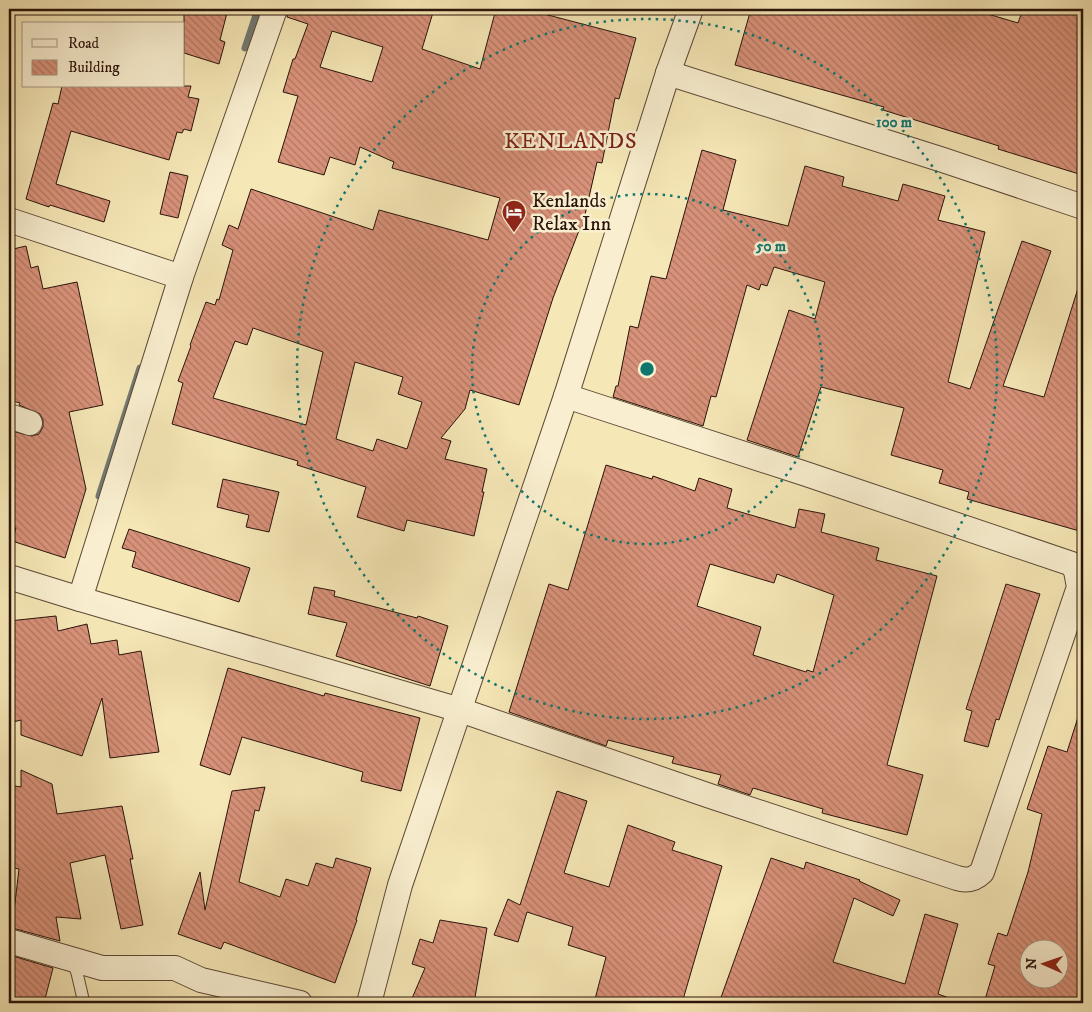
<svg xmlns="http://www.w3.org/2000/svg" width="1092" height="1012" font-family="'IM FELL DW Pica',serif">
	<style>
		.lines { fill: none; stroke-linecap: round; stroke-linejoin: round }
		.stream { stroke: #717973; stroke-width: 7 }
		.building { fill: url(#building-back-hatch); stroke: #29140b; fill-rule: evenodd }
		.lane-casing { stroke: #5c4936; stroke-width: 13 }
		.street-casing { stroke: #5c4936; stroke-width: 26 }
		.lane { stroke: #f9efd0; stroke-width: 11 }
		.street { stroke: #f9efd0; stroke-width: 24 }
		.ring { fill: none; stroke: #0f766e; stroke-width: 2.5; stroke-dasharray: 2.5 5 }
		.labels { text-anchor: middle; stroke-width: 5; stroke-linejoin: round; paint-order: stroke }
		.poi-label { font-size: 20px; fill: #29140b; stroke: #f9efd0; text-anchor: start }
		.quarter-label { font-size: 22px; letter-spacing: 1px; fill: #7a1f14; stroke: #f9efd0 }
		.centre { fill: #0f766e; stroke: #f9efd0; stroke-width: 2.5 }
		.ring-label { font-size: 15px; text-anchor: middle; font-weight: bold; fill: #0f766e; stroke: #f9efd0; stroke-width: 5; stroke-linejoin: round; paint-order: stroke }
	</style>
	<defs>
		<pattern id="building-back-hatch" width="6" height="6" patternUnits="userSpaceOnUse" patternTransform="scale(1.25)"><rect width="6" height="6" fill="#d9927a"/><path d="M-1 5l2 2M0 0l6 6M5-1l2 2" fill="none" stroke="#b07662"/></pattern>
	</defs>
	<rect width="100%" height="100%" fill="#f6e7b6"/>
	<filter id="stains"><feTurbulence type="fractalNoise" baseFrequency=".004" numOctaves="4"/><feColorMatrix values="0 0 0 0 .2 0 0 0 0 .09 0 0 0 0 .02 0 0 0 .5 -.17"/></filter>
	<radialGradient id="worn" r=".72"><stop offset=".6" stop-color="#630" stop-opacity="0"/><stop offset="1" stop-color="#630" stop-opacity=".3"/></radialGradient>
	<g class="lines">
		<g class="stream">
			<path d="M245,48L258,9"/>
			<path d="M99,496L140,368"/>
		</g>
	</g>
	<g class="building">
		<path d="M184,9H228L220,40L225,42L219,64L184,53Z"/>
		<path d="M288,9H434L422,49L480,69L496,9H525L636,38L619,99L615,98L602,163L597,162L582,228H580L553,298L519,405L470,390L465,409L441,438L451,441L445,459L487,469L482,492H484L474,536L407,520L404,531L357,517L366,487L297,465L298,461L172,424L183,383L178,381L191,346L190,345L206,302L215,305L217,299L219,300L233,250L222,245L229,225L238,229L251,189L373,230L379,210L488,240L500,198L392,168L394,162L360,147L355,165L330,157L324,175L278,162L298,96L283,92L293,59H295L308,24L287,17ZM332,31L383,47L372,82L320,67ZM253,328L323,352L306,425L213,398L235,341L247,345ZM355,362L403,377L398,394L422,402L407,449L377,439L373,451L336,439Z"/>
		<path d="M751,9H971L1018,23L1023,9H1083V159L1079,174L998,149L999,146L883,110L884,107L735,65Z"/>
		<path d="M62,86H191L188,97L199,99L191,131L184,129L182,133L177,132L169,160L71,131L56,184L110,201L104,222L50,205L49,207L26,199L53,103L58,104Z"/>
		<path d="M702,150L736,160L723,210L788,226L805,166L844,177L842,186L898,201L903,184L945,196L938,220L985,232L948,382L970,389L1022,241L1051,251L1003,386L1044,397L1079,285L1083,286V532L967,499L969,492L939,483L943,470L891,455L904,408L821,387L798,457L747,440L789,310L815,319L825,282L774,267L767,286L761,284L759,290L747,285L716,397L711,396L703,426L613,397L616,386H618L630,326L638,328L651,276L666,279Z"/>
		<path d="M170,172L188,176L178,218L160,214Z"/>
		<path d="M26,246L31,268L38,266L43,289L77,282L103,405L69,412L86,489L65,558L12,541L16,528L9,527V440L11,431L32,436L39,434L43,427V420L40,414L19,405L20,403L9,400V250Z"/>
		<path d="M606,465L652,479L653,476L695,491L699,478L732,489L727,508L795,528L799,509L825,514L821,532L879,548L876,560L937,576L887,765L923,775L907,835L822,813L823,809L753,788L750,795L718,784L721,775L672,763L674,757L608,740L606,746L509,712L549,584L568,590ZM710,564L774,583L777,574L834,595L813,672L807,670L806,672L753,655L761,627L697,606Z"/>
		<path d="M223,479L279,492L269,532L246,527L249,515L217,507Z"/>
		<path d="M129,529L250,568L239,602L132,567L136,552L122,548Z"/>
		<path d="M1006,584L1040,594L999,720L996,719L988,747L964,741L972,711L966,709Z"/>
		<path d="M314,587L335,591L334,596L417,618L418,616L448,626L430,686L336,656L347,623L308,614Z"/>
		<path d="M56,616L58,631L87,624L91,644L117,640L119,655L141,651L159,752L110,758L102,698L82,756L21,735V720L13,722L9,703V621Z"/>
		<path d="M228,668L324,696L325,693L420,718L401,791L361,781L363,772L242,737L230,775L200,765Z"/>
		<path d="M1079,714L1083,715V1003H984L995,966L988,964L998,933L1007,936L1028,872L1042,814L1027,809L1048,746L1067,752ZM1030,950H1060V980H1030Z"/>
		<path d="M21,770L52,784L57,814L122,806L133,859H130L143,925L121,929L105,855L70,863L81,919L56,917L60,941L12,928L19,869L9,867V785L21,787Z"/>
		<path d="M265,787L259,811L255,810L239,882L280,897L286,879L308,886L316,863L333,868L336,858L371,868L356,920H357L335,983L224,942L221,949L178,934L200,872L205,910L232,791Z"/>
		<path d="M557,791L587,801L564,873L609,887L628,825L675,842L672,850L722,866L682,1003H594L606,957L568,945L573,927L527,912L518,942L494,935L508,899L520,905Z"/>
		<path d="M771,858L804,869L806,862L860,880L859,881L900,900L893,916L854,898L833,962L905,984L925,914L958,924L938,994L952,999L951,1003H719Z"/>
		<path d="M440,920L487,928L474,1003H410L425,968L412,964L420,939L433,943Z"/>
		<path d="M9,955L53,968L44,1003H9Z"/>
	</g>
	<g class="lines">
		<defs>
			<path id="lane" d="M72,960L77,973L84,1003"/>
			<g id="street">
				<path d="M668,73L943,160L1083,207"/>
				<path d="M9,220L181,277"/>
				<path d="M9,416L30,423"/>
				<path d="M9,577L80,599L181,277L275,9"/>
				<path d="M80,599L460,710L710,796L957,878C967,881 974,880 982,872L1079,587L1076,571L1072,564L806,474L566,396"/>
				<path d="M9,941L102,968H175L201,980L300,1003"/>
				<path d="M369,1003L400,885L566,396L668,73L691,9"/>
			</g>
		</defs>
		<use href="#lane" class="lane-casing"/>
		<use href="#street" class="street-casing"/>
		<use href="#lane" class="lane"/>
		<use href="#street" class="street"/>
	</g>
	<g class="ring">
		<circle cx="647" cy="369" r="175"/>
		<circle cx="647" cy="369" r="350"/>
	</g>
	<defs>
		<symbol id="hotel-pin" viewBox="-11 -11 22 30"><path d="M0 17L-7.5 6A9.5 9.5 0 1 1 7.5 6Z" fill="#8f2418" stroke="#f9efd0"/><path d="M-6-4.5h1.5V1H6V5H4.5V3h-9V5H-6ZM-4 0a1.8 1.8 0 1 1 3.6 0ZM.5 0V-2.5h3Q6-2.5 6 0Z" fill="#fff"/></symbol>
	</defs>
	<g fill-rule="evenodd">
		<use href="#hotel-pin" x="500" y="198" width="28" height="38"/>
	</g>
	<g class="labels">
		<g class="poi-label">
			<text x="532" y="207">Kenlands<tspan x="532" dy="23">Relax Inn</tspan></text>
		</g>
		<g class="quarter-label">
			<text x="571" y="148">KENLANDS</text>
		</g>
	</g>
	<circle cx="647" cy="369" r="8" class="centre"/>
	<g class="ring-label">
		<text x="894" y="127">100 m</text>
		<text x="771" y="251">50 m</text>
	</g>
	<rect width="1092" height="1012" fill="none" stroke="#f6e7b6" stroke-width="30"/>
	<rect x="10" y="10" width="1072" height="992" fill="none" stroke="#29140b" stroke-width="2.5"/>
	<rect x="15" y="15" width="1062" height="982" fill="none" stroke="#29140b"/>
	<rect x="22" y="22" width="162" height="65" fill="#f9efd0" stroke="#a69781"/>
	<rect x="32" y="39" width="25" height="8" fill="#f9efd0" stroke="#a69781"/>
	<text x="68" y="48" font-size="15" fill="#29140b">Road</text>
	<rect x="32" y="60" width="25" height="15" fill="url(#building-back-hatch)" stroke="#a69781"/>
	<text x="68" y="72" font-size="15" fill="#29140b">Building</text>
	<g transform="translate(1044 964) rotate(272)"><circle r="24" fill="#f9efd0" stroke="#a69781"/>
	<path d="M0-4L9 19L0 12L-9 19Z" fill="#8f2418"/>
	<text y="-8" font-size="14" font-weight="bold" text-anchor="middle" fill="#29140b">N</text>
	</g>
	<rect width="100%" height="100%" filter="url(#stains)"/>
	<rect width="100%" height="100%" fill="url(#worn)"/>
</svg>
